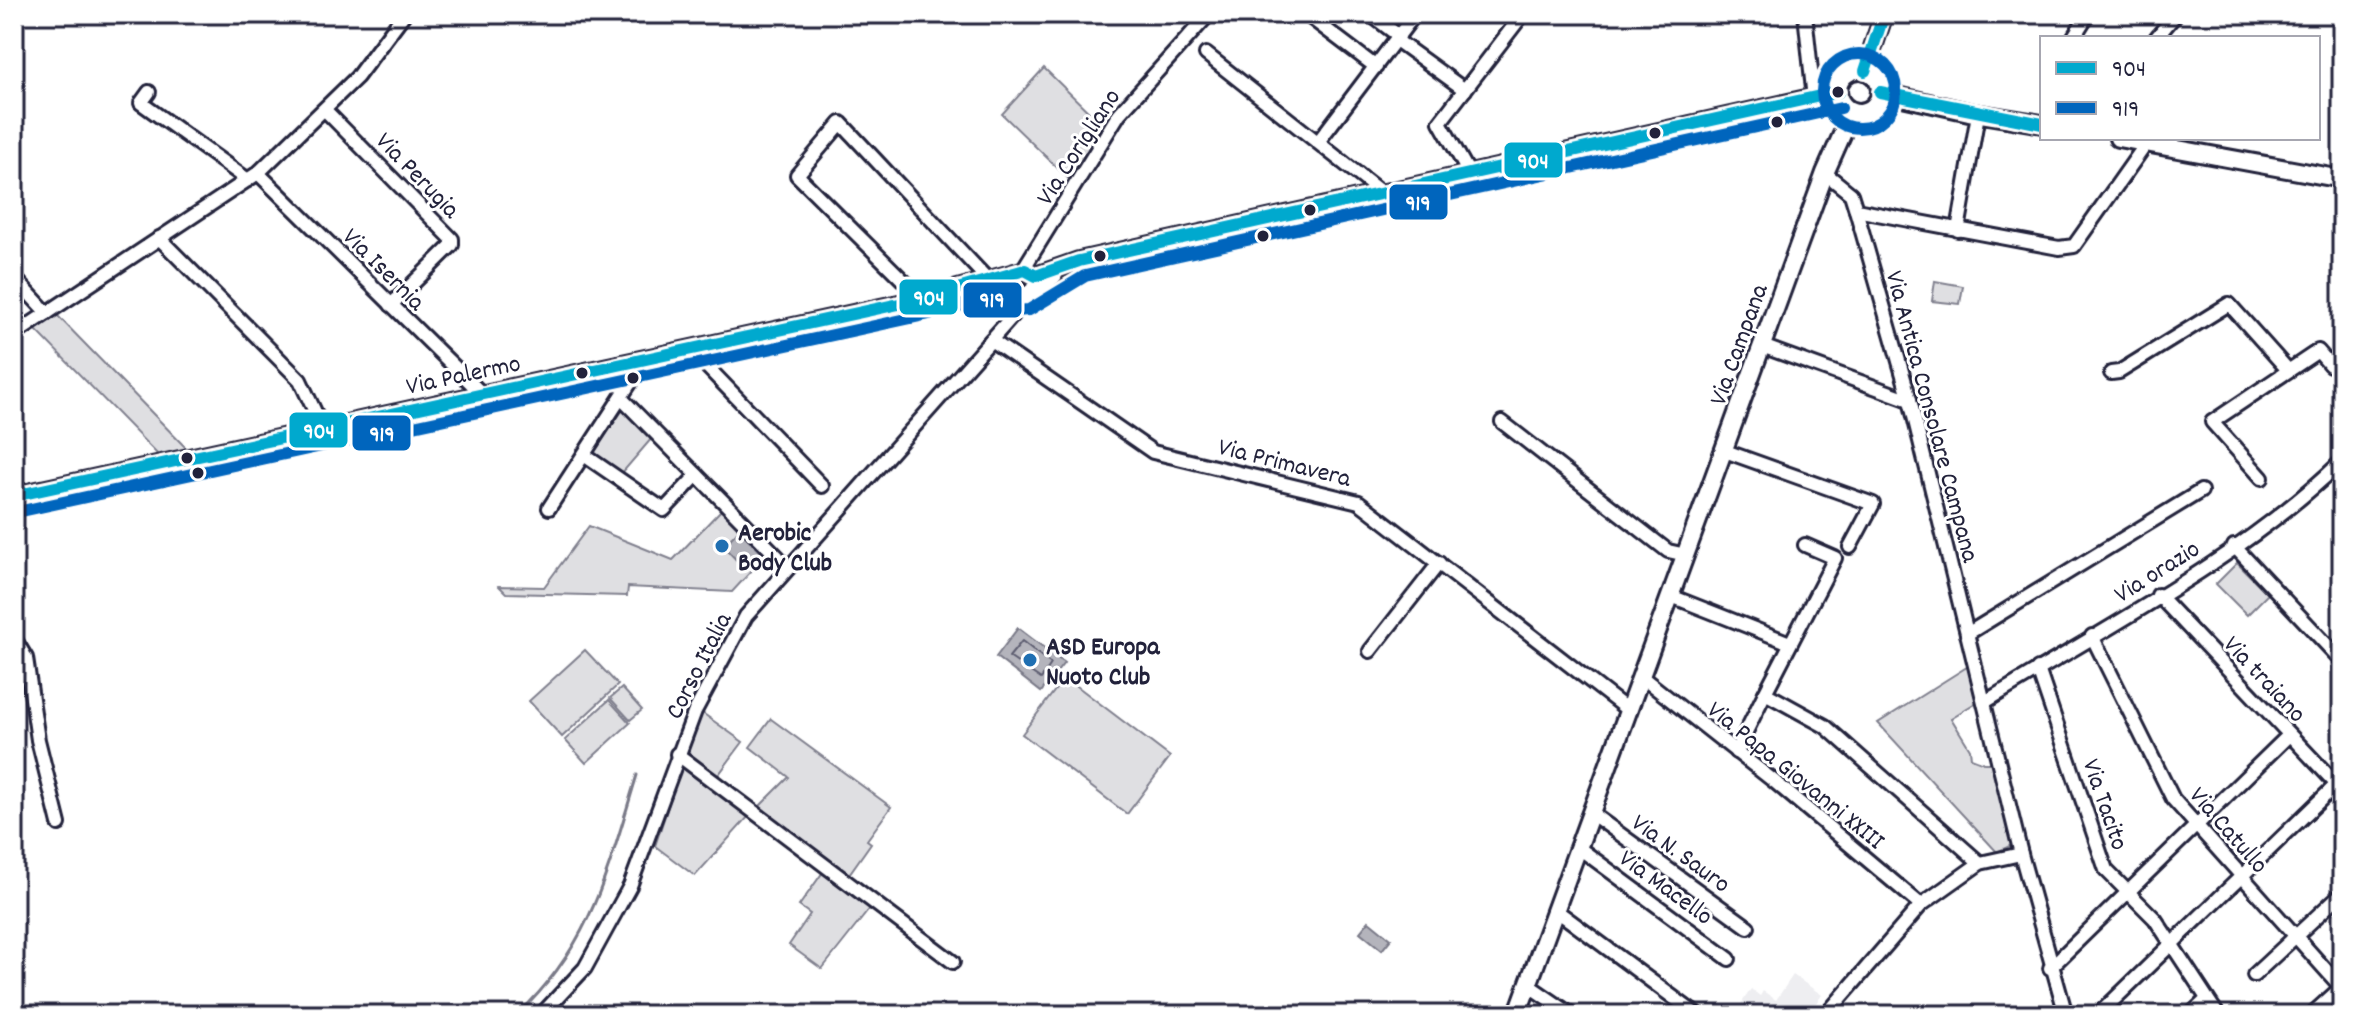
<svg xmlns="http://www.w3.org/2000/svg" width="2356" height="1029" font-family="Dekko,sans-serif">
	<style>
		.built { fill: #eeeef1 }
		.green { fill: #dfdfe2; stroke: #80808e; stroke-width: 2 }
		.water { fill: #b4b4bc; stroke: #7a7a88; stroke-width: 2 }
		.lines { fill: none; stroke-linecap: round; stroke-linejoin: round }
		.shore { stroke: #5c5c6f; stroke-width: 2 }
		.stream { stroke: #7a7a88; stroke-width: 3 }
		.minor-casing { stroke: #22223b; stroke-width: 18 }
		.major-casing { stroke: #22223b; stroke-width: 22 }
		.minor { stroke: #fff; stroke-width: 12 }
		.major { stroke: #fff; stroke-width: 16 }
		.bus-1-casing { stroke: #fff; stroke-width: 18 }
		.bus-2-casing { stroke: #fff; stroke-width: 18 }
		.bus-1 { stroke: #00a9ce; stroke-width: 12 }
		.bus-2 { stroke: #0065bd; stroke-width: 12 }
		.bus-dot { fill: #22223b; stroke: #fff; stroke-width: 3 }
		.poi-dot { fill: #1f6fb2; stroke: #fff; stroke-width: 3 }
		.labels { text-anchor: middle; stroke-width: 6; stroke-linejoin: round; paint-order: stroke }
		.street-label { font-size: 26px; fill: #22223b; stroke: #fff }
		.poi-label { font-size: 26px; font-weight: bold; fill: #22223b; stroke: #fff; text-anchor: start }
		.line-badge { stroke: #fff; stroke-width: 3 }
		.badge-label { font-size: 22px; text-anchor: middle; font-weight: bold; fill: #fff }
	</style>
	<rect width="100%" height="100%" fill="#fff"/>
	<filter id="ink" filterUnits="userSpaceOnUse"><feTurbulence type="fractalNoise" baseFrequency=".0125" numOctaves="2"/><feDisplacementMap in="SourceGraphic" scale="16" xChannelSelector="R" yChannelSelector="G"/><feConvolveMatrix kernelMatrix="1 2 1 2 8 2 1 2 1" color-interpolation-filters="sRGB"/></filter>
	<g filter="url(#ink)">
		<path class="built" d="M1793,975L1822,995L1807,1015H1756L1741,1004L1751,989L1760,996L1763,991L1776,1000Z"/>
		<g class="green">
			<path d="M1044,68L1101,124L1073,183L1002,114Z"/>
			<path d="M1935,281L1963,286L1960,304L1932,301Z"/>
			<path d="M56,314L187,449L158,455L34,328Z"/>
			<path d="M624,408L652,438L622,473L593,454Z"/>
			<path d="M722,509L767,554L732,592L628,587L627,596L506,593L499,586L544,587L589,526L673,560Z"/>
			<path d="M2237,563L2268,594L2247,615L2216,584Z"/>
			<path d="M585,650L618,685L562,737L529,701Z"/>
			<path d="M1970,665L1980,700L1951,718L1970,749L1971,758L1984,763H1996L2014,844L1997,852L1878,723Z"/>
			<path d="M1065,677L1170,757L1127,814L1022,734Z"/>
			<path d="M622,688L642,710L630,720L610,698Z"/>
			<path d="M609,700L630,723L586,763L565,740Z"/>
			<path d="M701,712L743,742L716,778L685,754Z"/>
			<path d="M771,719L891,807L867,840L871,843L847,877L758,808L789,777L750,747Z"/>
			<path d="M682,764L750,815L695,876L655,846Z"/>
			<path d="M823,872L871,907L822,969L789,945L810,914L799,906Z"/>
		</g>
		<g class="water">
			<path d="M739,530L763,554L746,570L723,546Z"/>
			<path d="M1018,628L1064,663L1041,692L996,657Z"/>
			<path d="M1369,921L1391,939L1382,950L1360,932Z"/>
		</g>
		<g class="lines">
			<path class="shore" d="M1022,641L1051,664L1041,679L1009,657Z"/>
			<path class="stream" d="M517,1015C592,945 608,869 637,775"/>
			<defs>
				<g id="minor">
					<path d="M1306,14L1376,67"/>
					<path d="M1370,14L1399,36"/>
					<path d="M1805,14L1814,99"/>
					<path d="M2073,38L2088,14"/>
					<path d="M2156,38L2176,14"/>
					<path d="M1396,40L1465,90"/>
					<path d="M1206,54L1383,194"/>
					<path d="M149,92L141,103L248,180"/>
					<path d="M325,110L452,239V245L391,305"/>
					<path d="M1318,142L1415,14"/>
					<path d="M258,173L482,394"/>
					<path d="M1825,173L1851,194L1856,210L1910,400L2021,854L2066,1015"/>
					<path d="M1470,175L1440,122L1523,14"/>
					<path d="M1856,210L2059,248L2074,246L2146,144"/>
					<path d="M1958,230L1978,114"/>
					<path d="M159,238L300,380L323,429"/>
					<path d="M1022,271L1119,114L1209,14"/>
					<path d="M14,277L47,313"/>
					<path d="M922,299L797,175L841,123L989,281"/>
					<path d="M14,335L258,173L357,77L404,14"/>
					<path d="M991,340L1153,452L1359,502L1629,711"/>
					<path d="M1762,346L1910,400"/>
					<path d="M689,348L822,486"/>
					<path d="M2111,373L2119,372L2229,304L2288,370"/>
					<path d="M621,398L778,557"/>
					<path d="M1502,422L1668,551L1686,555"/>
					<path d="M1725,451L1873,504L1850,547"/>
					<path d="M584,455L664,510L697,475"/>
					<path d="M2262,478L2212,422L2318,351L2330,365L2342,354"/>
					<path d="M549,508L647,357"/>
					<path d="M1805,545L1835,558L1765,693L1825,726L1980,863"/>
					<path d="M2234,546L2342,661"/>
					<path d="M2158,595L2340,788"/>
					<path d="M1671,596L1790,643"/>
					<path d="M1967,634L2201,491"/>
					<path d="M2092,636L2173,799L2342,988"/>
					<path d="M14,638L26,658L38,740L59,824"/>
					<path d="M1370,651L1439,563"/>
					<path d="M2038,669L2106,870L2155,919L2218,1015"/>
					<path d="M1643,678L1775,782L1921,905"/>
					<path d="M1985,702C2105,628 2241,559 2342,461"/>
					<path d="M1736,752L1765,693"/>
					<path d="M677,754L953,962"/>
					<path d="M1591,813L1748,927"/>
					<path d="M1579,848L1729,959"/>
					<path d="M1557,911L1697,1015"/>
					<path d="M2050,968L2289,735"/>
					<path d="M2254,975L2342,893"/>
					<path d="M1528,985L1572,1015"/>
					<path d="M541,1015L585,968L630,886L695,711L746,616L1032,294"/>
					<path d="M1826,1015L1921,905L1980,863L2021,854"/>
					<path d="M2098,1015L2337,784"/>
					<path d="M2190,1015L2207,999"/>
					<path d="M2311,1015L2342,987"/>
				</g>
				<g id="major">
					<circle cx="1859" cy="91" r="21"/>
					<path d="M1865,71L1884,14"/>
					<path d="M1880,92L1969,112L2042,124"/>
					<path d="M2118,138L2342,179"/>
					<path d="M1017,273L1012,288L1025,297L1054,275"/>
					<path d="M1036,276L1079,261L1838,92"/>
					<path d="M14,496L922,299L1025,270L1036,276"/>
					<path d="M1517,1015L1825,173L1852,112"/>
				</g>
			</defs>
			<use href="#minor" class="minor-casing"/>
			<use href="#major" class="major-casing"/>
			<use href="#minor" class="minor"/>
			<use href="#major" class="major"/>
			<defs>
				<g id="bus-1">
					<path d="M1865,71L1884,14"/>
					<path d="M1880,92L2042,124"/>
					<path d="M14,496L922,299L1025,270L1036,276L1079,261L1838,92"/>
				</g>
				<g id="bus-2">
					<circle cx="1859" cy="91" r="37"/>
					<path d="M17,512L925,315L989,298L1015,311L1029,310L1085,276L1841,108"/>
				</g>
			</defs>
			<use href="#bus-1" class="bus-1-casing"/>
			<use href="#bus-2" class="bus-2-casing"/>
			<use href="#bus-1" class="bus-1"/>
			<use href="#bus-2" class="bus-2"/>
		</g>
	</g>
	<g class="bus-dot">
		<circle cx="1838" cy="92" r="7"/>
		<circle cx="1777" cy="122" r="7"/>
		<circle cx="1655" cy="133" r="7"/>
		<circle cx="1310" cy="210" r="7"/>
		<circle cx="1263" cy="236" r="7"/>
		<circle cx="1100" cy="256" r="7"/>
		<circle cx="582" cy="373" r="7"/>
		<circle cx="633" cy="378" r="7"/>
		<circle cx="187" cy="458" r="7"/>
		<circle cx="198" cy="473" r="7"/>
	</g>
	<g class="poi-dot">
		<circle cx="722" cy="546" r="8"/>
		<circle cx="1030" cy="660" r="8"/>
	</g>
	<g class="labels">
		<g class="street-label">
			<text transform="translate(1077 146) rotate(-57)" y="9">Via Corigliano</text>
			<text transform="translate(419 174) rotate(46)" y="9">Via Perugia</text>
			<text transform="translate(385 268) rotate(45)" y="9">Via Isernia</text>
			<text transform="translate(1737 344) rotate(-70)" y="9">Via Campana</text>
			<text transform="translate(463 373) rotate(-12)" y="9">Via Palermo</text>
			<text transform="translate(1934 416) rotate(75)" y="9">Via Antica Consolare Campana</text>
			<text transform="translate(1285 461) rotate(14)" y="9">Via Primavera</text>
			<text transform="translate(2156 570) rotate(-32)" y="9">Via orazio</text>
			<text transform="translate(697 665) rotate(-63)" y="9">Corso Italia</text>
			<text transform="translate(2266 678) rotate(47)" y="9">Via traiano</text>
			<text transform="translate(1797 774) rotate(39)" y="9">Via Papa Giovanni XXIII</text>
			<text transform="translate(2107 804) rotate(71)" y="9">Via Tacito</text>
			<text transform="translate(2230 829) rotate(49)" y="9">Via Catullo</text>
			<text transform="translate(1682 852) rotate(36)" y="9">Via N. Sauro</text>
			<text transform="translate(1667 886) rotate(36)" y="9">Via Macello</text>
		</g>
		<g class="poi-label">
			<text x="738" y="540">Aerobic<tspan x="738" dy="30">Body Club</tspan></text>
			<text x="1046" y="654">ASD Europa<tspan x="1046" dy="30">Nuoto Club</tspan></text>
		</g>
	</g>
	<g class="line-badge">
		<rect x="1503" y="141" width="61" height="38" rx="8" fill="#00a9ce"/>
		<rect x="1388" y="183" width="61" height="38" rx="8" fill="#0065bd"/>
		<rect x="898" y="278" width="61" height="38" rx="8" fill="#00a9ce"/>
		<rect x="962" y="281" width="61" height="38" rx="8" fill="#0065bd"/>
		<rect x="288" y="411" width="61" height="38" rx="8" fill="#00a9ce"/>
		<rect x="351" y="414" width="61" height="38" rx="8" fill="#0065bd"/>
	</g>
	<g class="badge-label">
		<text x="1533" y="168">904</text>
		<text x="1418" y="210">919</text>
		<text x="929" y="305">904</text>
		<text x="992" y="307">919</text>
		<text x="319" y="438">904</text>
		<text x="382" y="441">919</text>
	</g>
	<rect width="2356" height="1029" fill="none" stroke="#fff" stroke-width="48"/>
	<rect x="24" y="24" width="2308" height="981" fill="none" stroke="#22223b" stroke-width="3" filter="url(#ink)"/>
	<rect x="2040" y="36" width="280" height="104" fill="#ffffff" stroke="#a7a7b1" stroke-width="2"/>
	<rect x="2056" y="62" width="40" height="12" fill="#00a9ce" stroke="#a7a7b1" stroke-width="2"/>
	<text x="2112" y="76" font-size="24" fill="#22223b">904</text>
	<rect x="2056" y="102" width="40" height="12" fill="#0065bd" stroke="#a7a7b1" stroke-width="2"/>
	<text x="2112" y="116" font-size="24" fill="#22223b">919</text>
</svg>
